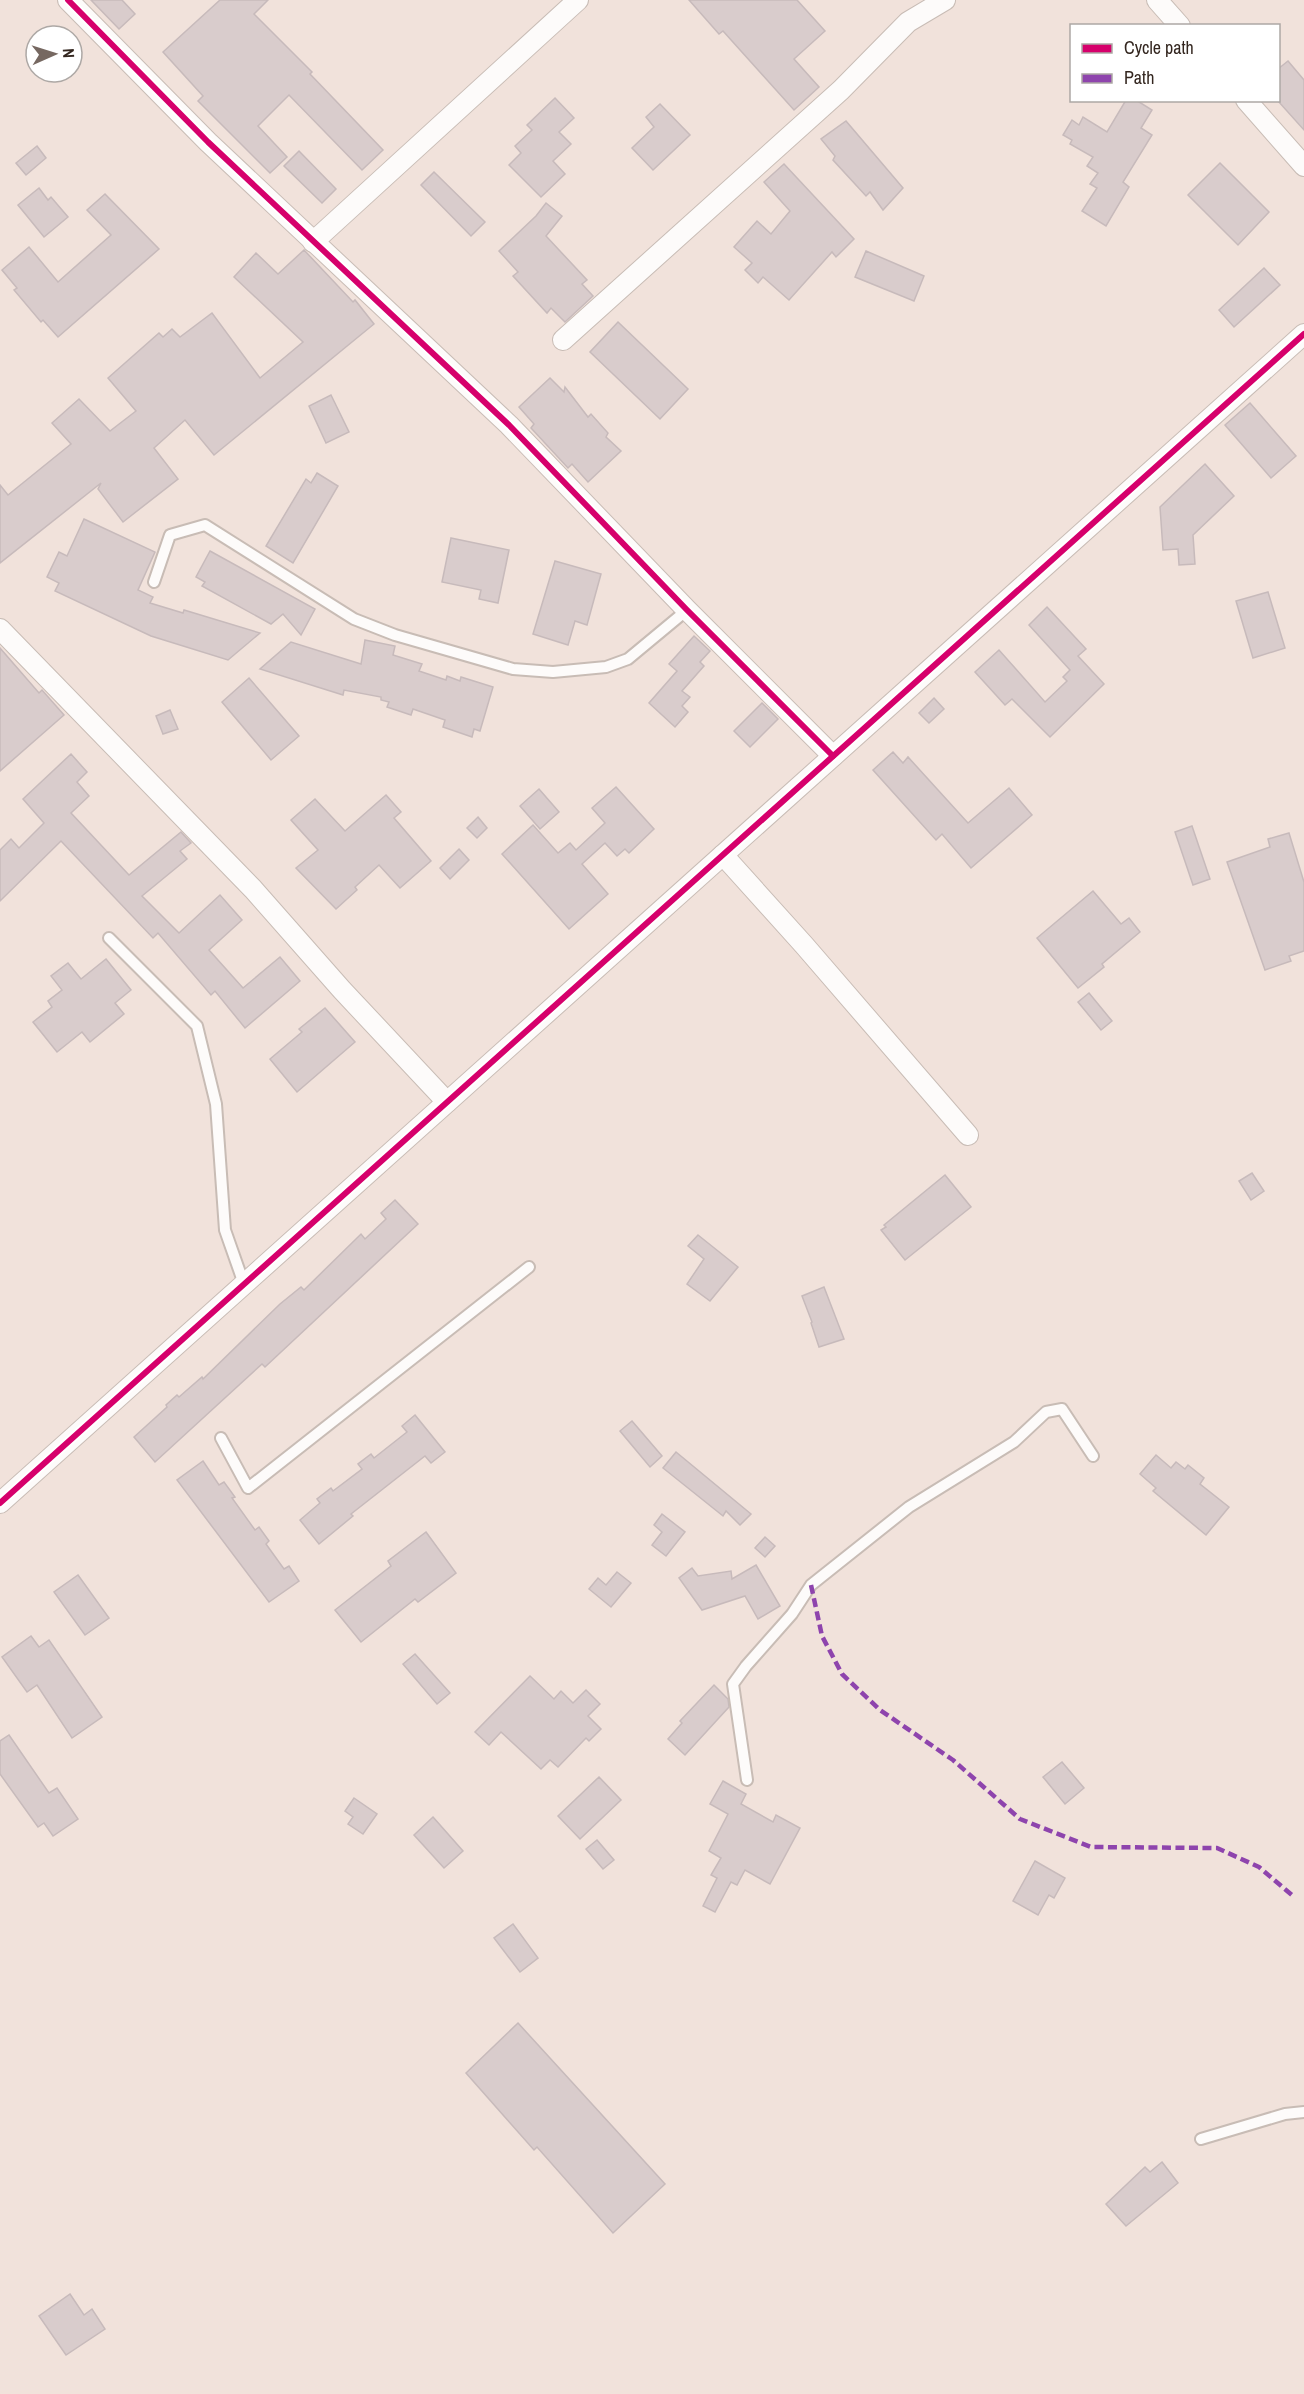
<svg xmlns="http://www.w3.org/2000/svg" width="1304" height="2394" font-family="'Archivo Narrow',sans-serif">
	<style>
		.building { fill: #d9cccc; stroke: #c7babb; stroke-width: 1.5 }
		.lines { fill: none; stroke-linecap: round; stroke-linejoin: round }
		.service-casing { stroke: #c8bcb5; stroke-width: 14 }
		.minor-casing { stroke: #c8bcb5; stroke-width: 22 }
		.service { stroke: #fdfbfa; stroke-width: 10 }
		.minor { stroke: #fdfbfa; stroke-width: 20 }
		.quiet { stroke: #8e44ad; stroke-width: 4.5; stroke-dasharray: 9 4.5; stroke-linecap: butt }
		.cycleway-casing { stroke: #fff; stroke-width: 10 }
		.cycleway { stroke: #d6006c; stroke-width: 6 }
	</style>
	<rect width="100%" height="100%" fill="#f1e2db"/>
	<g class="building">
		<path d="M91,0H122L135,14L119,29Z"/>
		<path d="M220,0H268L254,14L312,72L310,74L383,150L362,170L289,95L258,126L287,157L270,173L198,101L203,96L163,52Z"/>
		<path d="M689,0H797L825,31L794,59L819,87L794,110L723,31L719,34Z"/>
		<path d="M1288,61L1304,80V130L1278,101V69Z"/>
		<path d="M555,98L574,118L559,132L571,144L553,161L565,174L541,197L509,165L521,153L515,146L532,130L527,125Z"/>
		<path d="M1126,100H1136L1152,110L1141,128L1152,135L1123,182L1129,187L1106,226L1082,211L1097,188L1090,184L1098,173L1087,166L1093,157L1070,144L1072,140L1063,135L1072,120L1079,125L1083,117L1107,132Z"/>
		<path d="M660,104L690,135L653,170L632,148L654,127L646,117Z"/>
		<path d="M846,121L903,188L883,210L870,192L866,196L833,160L835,156L821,139Z"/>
		<path d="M37,146L46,158L26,175L16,163Z"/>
		<path d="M299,151L336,189L322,203L284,166Z"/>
		<path d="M1220,163L1269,212L1238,245L1188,195Z"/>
		<path d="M784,164L854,239L836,257L832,252L789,300L763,277L758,283L745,270L752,263L734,247L757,221L771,234L790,211L764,182Z"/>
		<path d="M434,172L485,222L471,236L421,185Z"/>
		<path d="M39,188L48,200L51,197L68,217L44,237L18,205Z"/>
		<path d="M105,194L159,249L58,337L43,320L41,322L14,290L17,288L2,270L29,247L58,282L111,235L87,210Z"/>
		<path d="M546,203L562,216L546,236L587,280L582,284L593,296L565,322L551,308L547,313L513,276L518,272L499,251L536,216Z"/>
		<path d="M304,250L353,302L355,300L374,324L214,455L185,420L154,448L178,479L123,522L98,489L101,483L0,563V485L8,495L71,444L52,423L79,399L110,431L136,411L108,378L159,333L163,337L172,329L180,337L212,313L260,378L303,342L234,277L256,253L278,274Z"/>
		<path d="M866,251L924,276L914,301L855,277Z"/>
		<path d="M1264,268L1280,285L1234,327L1219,310Z"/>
		<path d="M618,322L688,389L660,419L590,352Z"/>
		<path d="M550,378L564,392L565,387L588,417L591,414L608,433L606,437L621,451L588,482L572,464L568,468L531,428L534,424L519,407Z"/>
		<path d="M331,395L349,432L326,443L309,406Z"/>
		<path d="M1250,403L1296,456L1271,478L1225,425Z"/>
		<path d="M1205,464L1234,496L1193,535L1195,564L1179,565L1178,549L1163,550L1160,507Z"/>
		<path d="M317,473L338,486L293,563L266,546L306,479L311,483Z"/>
		<path d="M84,519L155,552L138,590L153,597L150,603L183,613L184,610L260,633L228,660L151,636L55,591L59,583L47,577L59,552L67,556Z"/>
		<path d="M451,538L509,550L498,603L479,599L481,590L442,582Z"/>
		<path d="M210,551L315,609L301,635L283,614L271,624L202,586L205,582L196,577Z"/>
		<path d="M555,561L601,574L587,625L575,621L568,645L533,634Z"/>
		<path d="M1268,592L1285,648L1253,658L1236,601Z"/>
		<path d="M1047,607L1086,649L1078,656L1104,684L1050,737L1012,699L1005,705L975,672L999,650L1045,702L1067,681L1063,677L1070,670L1029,625Z"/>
		<path d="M694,636L710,651L700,662L704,666L682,691L690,697L682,706L688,712L675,727L649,703L677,671L669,664Z"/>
		<path d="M365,640L395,646L393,655L422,664L419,671L446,680L447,676L460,681L461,677L493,687L480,731L474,729L472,737L443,727L445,720L413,709L411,715L387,707L389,702L381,700V697L344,690L343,695L260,669L291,642L361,664Z"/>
		<path d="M0,648L39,693L42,690L64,715L0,771Z"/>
		<path d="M249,678L299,736L271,760L222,702Z"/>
		<path d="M934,698L944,709L929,723L919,713Z"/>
		<path d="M762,703L778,719L750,747L734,731Z"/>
		<path d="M170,710L178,729L163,734L156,716Z"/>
		<path d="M893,752L903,763L908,757L968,823L1009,788L1032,815L971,868L942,834L936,840L873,770Z"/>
		<path d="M71,754L87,772L77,782L89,796L71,813L129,875L181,832L191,843L180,851L187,859L142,896L179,933L220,895L242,920L209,950L243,988L280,957L300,981L245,1028L215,991L211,995L158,933L153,938L61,841L0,901V850L11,839L19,848L44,823L23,799Z"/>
		<path d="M616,787L654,829L629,853L625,849L617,856L605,843L582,864L608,894L569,929L502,854L533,825L558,853L570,843L576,850L605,823L592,808Z"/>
		<path d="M539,789L559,812L540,829L520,806Z"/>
		<path d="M386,795L401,812L394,818L431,861L400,888L379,865L355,887L357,890L336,909L296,868L318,850L291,820L315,799L345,831Z"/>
		<path d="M478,817L487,828L477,838L467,828Z"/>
		<path d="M1192,826L1210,879L1193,885L1175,832Z"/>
		<path d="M1289,833L1304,882V951L1289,956L1291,961L1265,970L1227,862L1270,847L1268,839Z"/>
		<path d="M459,849L469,860L450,879L440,868Z"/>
		<path d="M1093,891L1121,924L1129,918L1140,932L1102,964L1104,967L1078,988L1037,938Z"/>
		<path d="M106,959L131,990L115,1003L124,1014L90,1042L82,1032L57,1052L33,1022L52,1007L48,1001L62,990L51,976L68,963L81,979Z"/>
		<path d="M1089,993L1112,1021L1101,1030L1078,1002Z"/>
		<path d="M325,1008L355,1042L297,1092L270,1059L302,1032L299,1029Z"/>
		<path d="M1252,1173L1264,1191L1251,1200L1239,1181Z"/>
		<path d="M945,1175L971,1207L905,1260L881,1230L886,1227L884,1225Z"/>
		<path d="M395,1200L418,1224L265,1367L262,1364L155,1462L134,1437L167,1407L166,1405L177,1395L179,1397L202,1377L203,1379L280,1304L301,1287L304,1290L361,1234L365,1239L386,1219L381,1213Z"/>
		<path d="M698,1235L738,1267L710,1301L687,1284L704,1259L688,1246Z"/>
		<path d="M824,1287L844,1339L819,1347L811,1323L812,1322L802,1296Z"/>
		<path d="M415,1415L445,1452L431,1463L425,1456L351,1514L353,1516L319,1544L300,1520L320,1503L317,1499L331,1488L333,1491L362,1469L358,1464L371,1454L374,1458L407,1432L402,1426Z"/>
		<path d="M632,1421L662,1456L650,1467L620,1431Z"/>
		<path d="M676,1452L751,1514L740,1525L726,1511L723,1516L663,1468Z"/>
		<path d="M1156,1455L1171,1468L1176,1462L1185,1469L1188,1465L1204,1478L1200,1484L1229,1507L1206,1535L1153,1491L1156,1488L1140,1474Z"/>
		<path d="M203,1461L219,1485L224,1482L235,1497L232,1498L255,1530L259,1527L269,1541L266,1544L284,1569L289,1566L299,1581L269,1602L177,1480Z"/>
		<path d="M662,1514L685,1532L666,1556L652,1545L662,1532L654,1525Z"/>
		<path d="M426,1532L456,1573L418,1602L415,1599L361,1642L335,1610L391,1566L388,1561Z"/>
		<path d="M765,1537L775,1546L765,1557L755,1548Z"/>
		<path d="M756,1565L780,1606L758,1619L745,1596L702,1610L679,1578L692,1568L698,1576L731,1571L732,1579Z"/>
		<path d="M617,1572L631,1583L611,1607L589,1589L598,1578L606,1585Z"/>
		<path d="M78,1575L109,1618L85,1635L54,1592Z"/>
		<path d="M31,1636L39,1647L49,1640L102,1717L72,1738L37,1685L27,1692L2,1657Z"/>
		<path d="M415,1654L450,1693L437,1704L403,1664Z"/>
		<path d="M530,1676L554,1699L561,1691L573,1703L586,1690L600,1704L588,1716L601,1729L589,1741L586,1738L558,1767L550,1760L541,1769L501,1732L489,1745L475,1732Z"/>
		<path d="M714,1685L728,1699L729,1707L685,1755L668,1739L682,1723L680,1721Z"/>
		<path d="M9,1735L49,1793L57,1788L78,1819L53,1836L44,1823L38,1827L0,1774V1741Z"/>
		<path d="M1062,1762L1084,1788L1065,1804L1043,1777Z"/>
		<path d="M599,1777L621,1800L580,1839L558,1816Z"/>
		<path d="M723,1781L746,1794L741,1804L773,1822L776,1815L800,1828L770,1884L745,1870L737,1885L731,1882L715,1912L703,1906L717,1878L711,1875L721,1858L709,1851L728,1814L710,1804Z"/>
		<path d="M354,1798L377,1814L363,1834L348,1824L353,1817L345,1811Z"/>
		<path d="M433,1817L463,1851L444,1868L414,1835Z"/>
		<path d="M597,1840L614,1860L603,1869L586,1849Z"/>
		<path d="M1035,1861L1065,1878L1054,1898L1049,1895L1038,1915L1013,1901Z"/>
		<path d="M513,1924L538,1958L520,1972L494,1938Z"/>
		<path d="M518,2023L665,2184L613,2233L537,2147L534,2150L466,2073Z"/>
		<path d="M1162,2162L1178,2183L1126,2226L1106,2204L1145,2167L1150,2172Z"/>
		<path d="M70,2294L84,2315L92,2309L105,2329L66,2355L39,2316Z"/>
	</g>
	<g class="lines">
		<defs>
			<g id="service">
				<path d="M154,582L170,535L205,525L354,619L395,635L513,669L553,672L606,667L628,659L687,610"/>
				<path d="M109,938L197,1026L216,1104L225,1230L244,1284"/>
				<path d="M221,1438L248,1488L529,1267"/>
				<path d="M747,1780L733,1684L746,1666L792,1614L811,1585L909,1507L1014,1442L1046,1412L1062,1409L1093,1456"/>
				<path d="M1201,2139L1285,2114L1304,2112"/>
			</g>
			<g id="minor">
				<path d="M68,0L208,142L509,425L687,610L833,756"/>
				<path d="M1157,0L1180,26"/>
				<path d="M1246,100L1304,166"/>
				<path d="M313,242L578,0"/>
				<path d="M563,340L841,90L908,22L945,0"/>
				<path d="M0,629L253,889L342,990L447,1102"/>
				<path d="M723,855L804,945L968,1135"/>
				<path d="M0,1503L1304,334"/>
			</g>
		</defs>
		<use href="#service" class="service-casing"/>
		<use href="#minor" class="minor-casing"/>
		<use href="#service" class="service"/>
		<use href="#minor" class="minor"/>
		<path class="quiet" d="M811,1585L822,1636L842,1674L880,1710L953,1760L1020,1819L1091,1847L1217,1848L1259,1867L1293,1896"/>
		<defs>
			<g id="cycleway">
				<path d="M68,0L208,142L509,425L687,610L833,756"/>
				<path d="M0,1503L1304,334"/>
			</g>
		</defs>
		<use href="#cycleway" class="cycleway-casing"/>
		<use href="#cycleway" class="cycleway"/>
	</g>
	<rect x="1070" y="24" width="210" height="78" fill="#ffffff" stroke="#ada8a5" stroke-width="1.5"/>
	<rect x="1082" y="44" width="30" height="9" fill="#d6006c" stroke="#ada8a5" stroke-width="1.5"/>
	<text x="1124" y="54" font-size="18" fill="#33261f">Cycle path</text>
	<rect x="1082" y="74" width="30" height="9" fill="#8e44ad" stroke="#ada8a5" stroke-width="1.5"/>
	<text x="1124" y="84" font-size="18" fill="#33261f">Path</text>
	<g transform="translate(54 54) rotate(87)"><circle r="28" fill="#ffffff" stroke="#ada8a5" stroke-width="1.5"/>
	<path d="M0-4.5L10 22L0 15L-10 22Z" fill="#766861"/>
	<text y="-9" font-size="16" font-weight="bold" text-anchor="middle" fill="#33261f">N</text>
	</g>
</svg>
